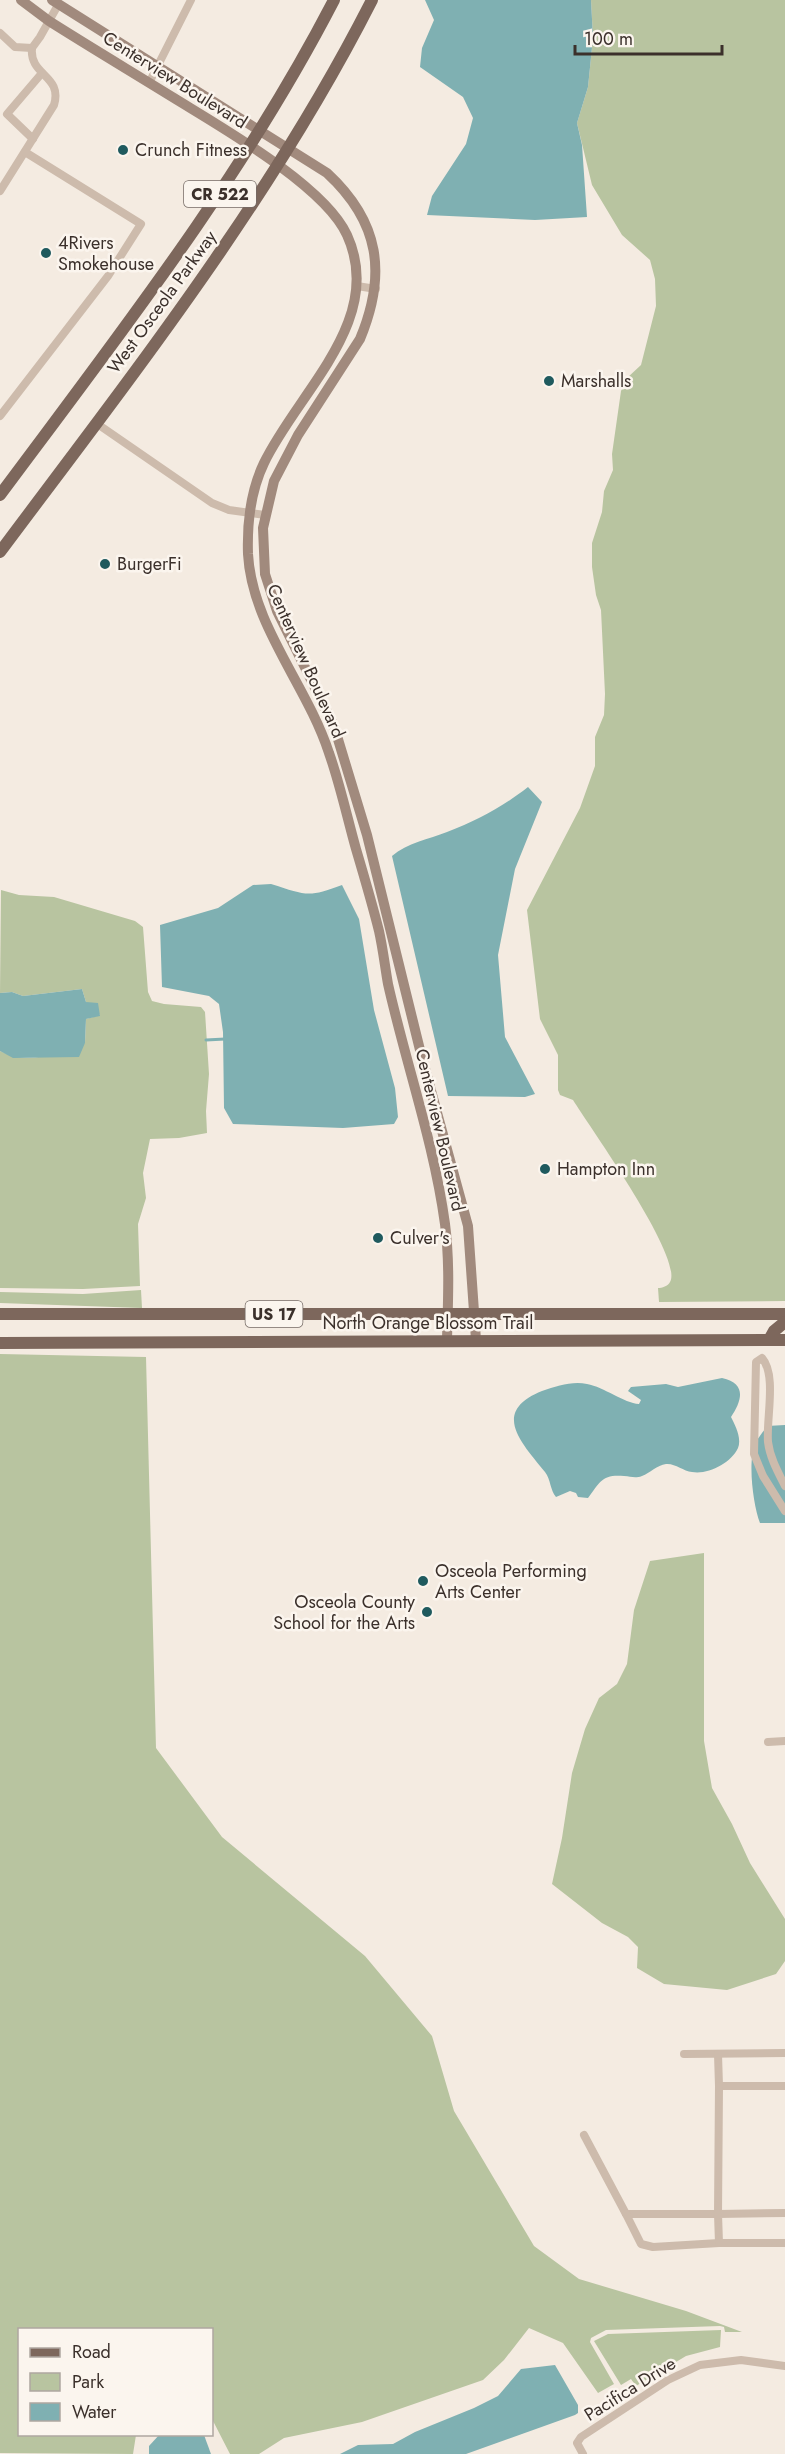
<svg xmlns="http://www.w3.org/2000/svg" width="785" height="2454" font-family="Jost,sans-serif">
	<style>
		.green { fill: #b8c4a0 }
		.water { fill: #7fb0b2 }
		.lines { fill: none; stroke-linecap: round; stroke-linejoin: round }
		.stream { stroke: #7fb0b2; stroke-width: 3 }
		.street { stroke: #cdbbac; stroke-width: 8 }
		.secondary { stroke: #a18a7d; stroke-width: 10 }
		.primary { stroke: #7d675c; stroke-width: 12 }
		.poi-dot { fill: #1f5a5e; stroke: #fbf5ee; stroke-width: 2 }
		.labels { text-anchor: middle; stroke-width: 5; stroke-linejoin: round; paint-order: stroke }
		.shield { fill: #fbf5ee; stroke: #756b66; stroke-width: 1.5 }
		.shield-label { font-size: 16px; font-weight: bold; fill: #3b302b }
		.street-label { font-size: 18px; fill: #3b302b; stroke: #fbf5ee }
		.poi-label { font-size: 18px; fill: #3b302b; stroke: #fbf5ee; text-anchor: start }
	</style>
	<rect width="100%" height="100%" fill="#f4ebe1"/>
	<g class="green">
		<path d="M591,0H785V1301L659,1302L658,1288C662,1288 668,1286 670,1282C684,1258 589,1126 573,1100L560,1095L558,1090V1055L540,1019L527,910L580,808L595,766V737L604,715L605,694L601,610L596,595L592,567V543L602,512L604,491L613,470L612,454L621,391L627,378L641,365L656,306L655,279L650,260L622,235L592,185L577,123L588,87L593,38Z"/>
		<path d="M1,890L19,895L54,897L135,921L143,927L148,992L152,1001L164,1004L201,1007L205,1012L209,1074L206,1111L207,1133L179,1138L150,1139L143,1173L146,1198L138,1224L140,1286L83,1289L0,1288V1051C31,1066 54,1053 85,1043L86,1019L100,1015L86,1002L82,989L23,996L12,992L0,993Z"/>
		<path d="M141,1290L142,1308L0,1303V1292L83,1294Z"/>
		<path d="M0,1354L146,1357L156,1748L222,1837L365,1956L432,2036L454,2111L534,2246L579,2279L686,2311L742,2332H725L724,2327L720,2326L606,2330L591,2338L590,2342L614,2384L598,2393L563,2343L529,2328L504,2360L483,2380L362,2422L284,2438L259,2454H230L212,2419V2330H20V2434L136,2435L133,2454L0,2453Z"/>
		<path d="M704,1553V1741L712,1788L732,1824L750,1863L785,1919V1961L776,1974L727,1990L664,1984L637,1968L638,1947L628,1937L602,1923L552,1884L562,1838L572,1773L585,1729L599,1698L617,1684L627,1664L634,1610L650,1561Z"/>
		<path d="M721,2330L720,2347L686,2356L636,2386L631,2379L621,2385L594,2341L608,2334Z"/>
	</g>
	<g class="water">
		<path d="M425,0H591L593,38L588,87L577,123L582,145L587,217L535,220L427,215L432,196L466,144L473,118L463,97L420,67L422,48L434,20Z"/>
		<path d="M528,787L542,802L515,869L498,955L505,1037L535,1094L525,1097L448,1096L392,856C407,843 429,839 447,832C478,820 501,808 528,787Z"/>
		<path d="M271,884C306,895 308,898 342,885L359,919L374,1010L395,1088L398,1117L394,1124L343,1128L233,1124L224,1108L223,1032L219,1004L209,996L162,987L160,925L218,908L253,885Z"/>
		<path d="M82,989L86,1002L98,1003L100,1016L86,1019L85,1043L79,1057L13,1058L0,1051V993L12,992L23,996Z"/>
		<path d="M722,1378C747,1383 742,1401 731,1417C735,1425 742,1438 738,1448C731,1463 708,1475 692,1472C683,1471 675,1463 666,1464C657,1465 650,1473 642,1476C634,1479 631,1476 624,1476C602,1474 600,1482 588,1498L578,1497L576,1493L570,1491L556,1497C550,1490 551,1480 545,1472C522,1443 490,1412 542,1391C557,1386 572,1381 587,1384C604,1387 624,1403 639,1404L641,1400L628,1391L631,1387L666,1384L678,1387Z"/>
		<path d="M785,1425V1523H760C753,1505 747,1459 756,1442C759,1437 763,1432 767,1426Z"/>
		<path d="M555,2365L578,2405V2413L575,2415L466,2454H340L358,2445L393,2444L415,2432L474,2408L498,2396L521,2369Z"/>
		<path d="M160,2434L204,2435L211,2454H149V2446Z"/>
	</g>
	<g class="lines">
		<path class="stream" d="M206,1040L225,1039"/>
		<g class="street">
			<path d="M0,33L15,47L32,48"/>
			<path d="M32,48L40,37L58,5"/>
			<path d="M149,83L191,0"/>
			<path d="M33,139L7,114L42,73"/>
			<path d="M0,191L54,105C63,75 29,76 32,48"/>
			<path d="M357,286L376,289"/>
			<path d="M0,416L108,276L141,224L25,152"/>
			<path d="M96,423L212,503L229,510L265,515"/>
			<path d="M785,1486C778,1472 770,1458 768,1442C766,1419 777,1375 762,1358L756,1362L754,1454L763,1476L785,1511"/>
			<path d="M768,1742L785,1741"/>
			<path d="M684,2054L785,2053"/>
			<path d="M718,2054L719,2086H785"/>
			<path d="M584,2135L626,2214H718L719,2086"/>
			<path d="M626,2214L641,2244L653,2247L719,2243L718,2214L785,2213"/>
			<path d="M719,2243H785"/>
			<path d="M583,2454L577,2443L581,2437L668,2380L700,2365L741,2360L785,2366"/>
		</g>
		<g class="secondary">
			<path d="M21,0L49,21C90,47 132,72 174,98C221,127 325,186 347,235C386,320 298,392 264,463C250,492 247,523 248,554C252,626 307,685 329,753C340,784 347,817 356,849C364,876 372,903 379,931C383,949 385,967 388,984C406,1064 434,1143 445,1224C450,1263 448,1301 447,1340"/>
			<path d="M52,0L327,173C380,222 387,274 360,339L298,435L274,481L263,528L265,574L277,611L334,726L367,835L421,1054L468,1226L476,1340"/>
		</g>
		<g class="primary">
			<path d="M0,495C119,335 242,178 334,0"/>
			<path d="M0,552C133,374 271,199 372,0"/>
			<path d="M0,1314H785"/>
			<path d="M769,1340L774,1331L785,1322"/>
			<path d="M0,1343L785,1340"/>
		</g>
	</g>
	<g class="poi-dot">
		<circle cx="123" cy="150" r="6"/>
		<circle cx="46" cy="253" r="6"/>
		<circle cx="549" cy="381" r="6"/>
		<circle cx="105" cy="564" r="6"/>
		<circle cx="545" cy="1169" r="6"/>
		<circle cx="378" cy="1238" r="6"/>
		<circle cx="423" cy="1581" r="6"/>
		<circle cx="427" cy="1612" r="6"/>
	</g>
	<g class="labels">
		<g class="shield">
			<rect x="184" y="181" width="72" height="26" rx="4.5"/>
			<rect x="245.5" y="1301" width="57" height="26" rx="4.5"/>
		</g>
		<g class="shield-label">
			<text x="220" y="200">CR 522</text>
			<text x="274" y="1320">US 17</text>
		</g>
		<g class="street-label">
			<text transform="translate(175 80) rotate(32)" y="6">Centerview Boulevard</text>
			<text transform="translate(162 302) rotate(-54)" y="6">West Osceola Parkway</text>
			<text transform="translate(306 661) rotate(66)" y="6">Centerview Boulevard</text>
			<text transform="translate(440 1130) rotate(77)" y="6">Centerview Boulevard</text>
			<text x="428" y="1329">North Orange Blossom Trail</text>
			<text transform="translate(630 2389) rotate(-32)" y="6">Pacifica Drive</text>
		</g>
		<g class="poi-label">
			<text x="135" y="156">Crunch Fitness</text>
			<text x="58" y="249">4Rivers<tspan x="58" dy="21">Smokehouse</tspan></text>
			<text x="561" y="387">Marshalls</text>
			<text x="117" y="570">BurgerFi</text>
			<text x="557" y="1175">Hampton Inn</text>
			<text x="390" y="1244">Culver's</text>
			<text x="435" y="1577">Osceola Performing<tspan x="435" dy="21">Arts Center</tspan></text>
			<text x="415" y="1608" text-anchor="end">Osceola County<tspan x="415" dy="21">School for the Arts</tspan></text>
		</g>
	</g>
	<rect x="18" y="2328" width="195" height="108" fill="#fbf5ee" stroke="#aea6a0" stroke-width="1.5"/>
	<rect x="30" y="2348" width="30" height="9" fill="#7d675c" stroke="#aea6a0" stroke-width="1.5"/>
	<text x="72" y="2358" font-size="18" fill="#3b302b">Road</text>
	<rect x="30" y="2373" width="30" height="18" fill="#b8c4a0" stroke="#aea6a0" stroke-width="1.5"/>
	<text x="72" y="2388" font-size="18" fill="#3b302b">Park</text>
	<rect x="30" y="2403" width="30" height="18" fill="#7fb0b2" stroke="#aea6a0" stroke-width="1.5"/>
	<text x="72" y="2418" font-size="18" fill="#3b302b">Water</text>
	<path d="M575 45v9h147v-9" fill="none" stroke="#3b302b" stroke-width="3"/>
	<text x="584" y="45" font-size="18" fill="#3b302b" stroke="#fbf5ee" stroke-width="4.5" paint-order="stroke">100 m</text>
</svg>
